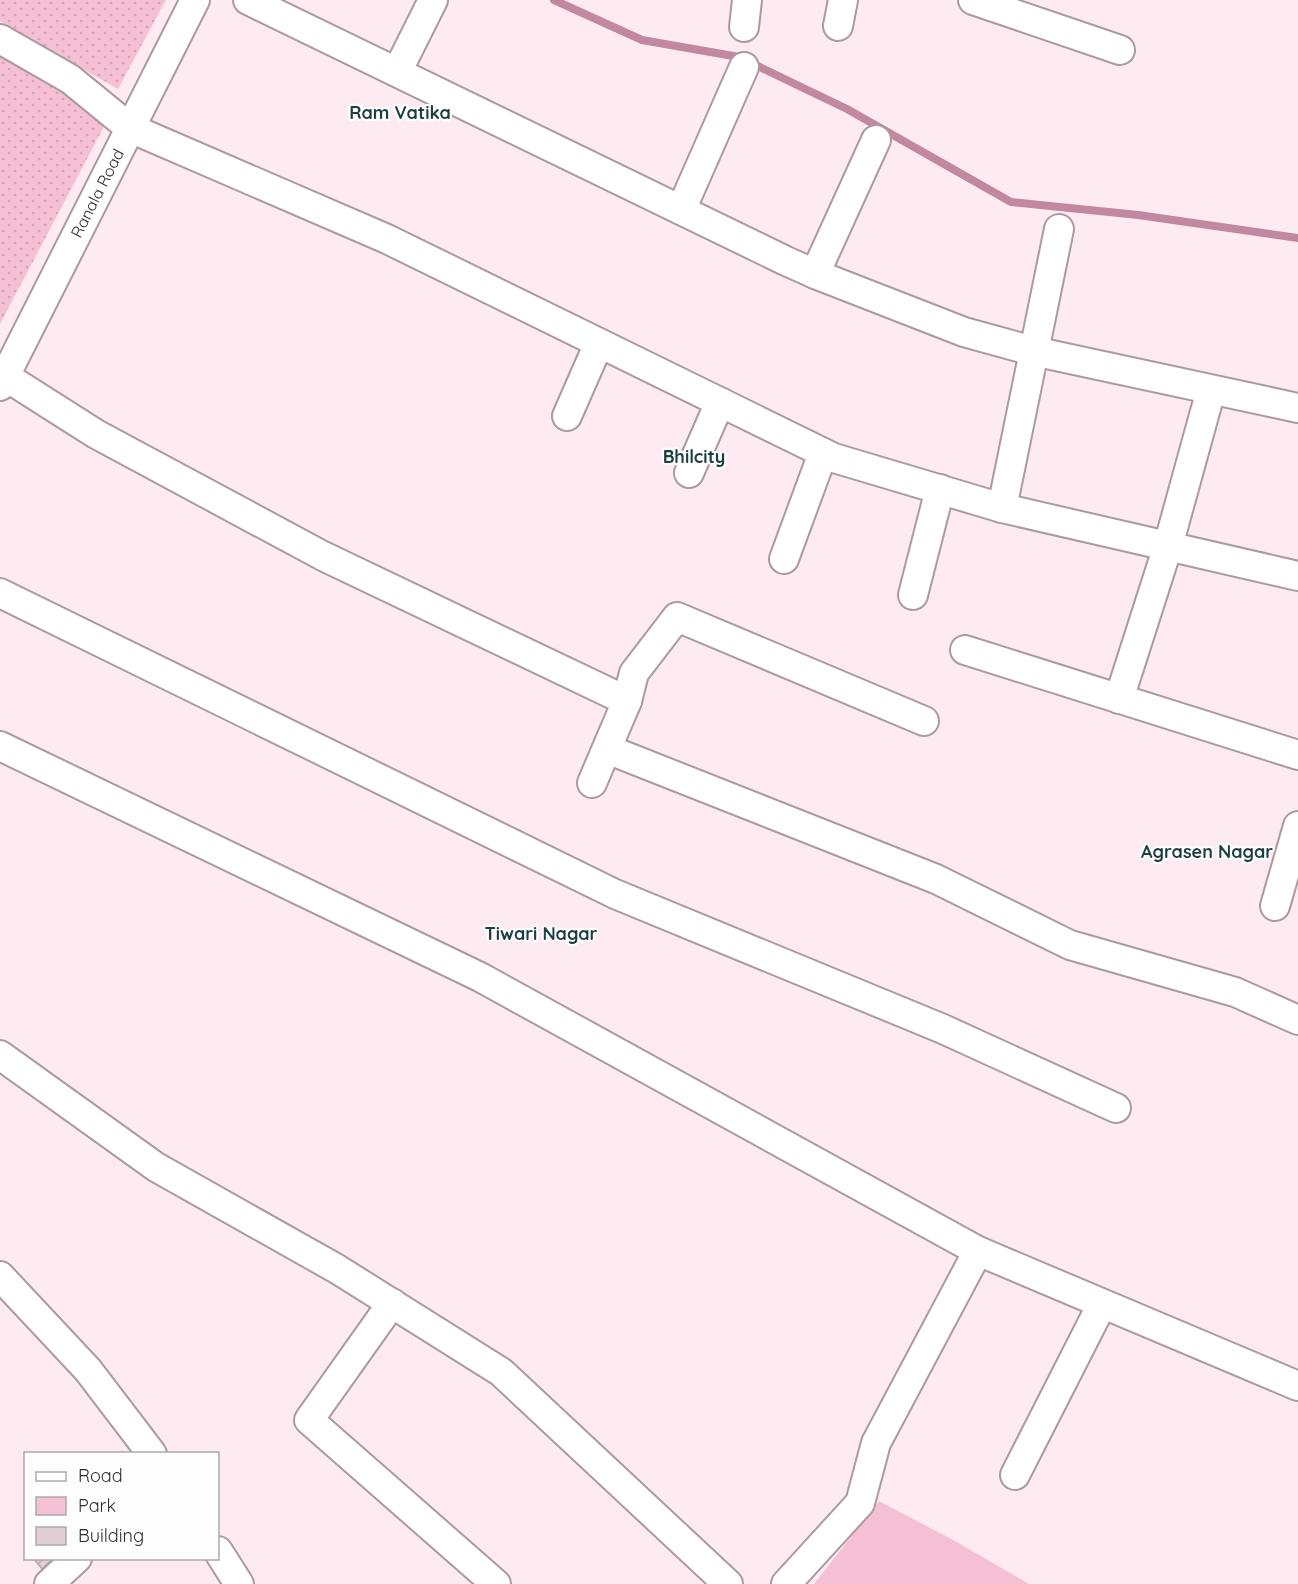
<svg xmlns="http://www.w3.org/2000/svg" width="1298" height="1584" font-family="Quicksand,sans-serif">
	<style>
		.grass { fill: url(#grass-dots) }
		.park { fill: #f5bfd4 }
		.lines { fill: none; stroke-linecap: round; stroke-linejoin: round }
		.stream { stroke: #c1889f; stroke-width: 8 }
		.building { fill: url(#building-hatch); stroke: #b6a3aa; stroke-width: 1.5 }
		.minor-casing { stroke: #ac9aa1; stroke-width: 32 }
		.minor { stroke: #fff; stroke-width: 28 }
		.labels { text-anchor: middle; stroke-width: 4.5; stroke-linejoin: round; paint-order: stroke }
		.street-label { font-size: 16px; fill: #322b2d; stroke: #fdfdfd }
		.neighbourhood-label { font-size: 18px; font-weight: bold; fill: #1d3f42; stroke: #fdfdfd }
	</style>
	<defs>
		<pattern id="grass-dots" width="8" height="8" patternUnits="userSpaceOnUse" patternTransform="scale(1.5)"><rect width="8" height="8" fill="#f5bfd4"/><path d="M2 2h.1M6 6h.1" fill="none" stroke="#d2a4b6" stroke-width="1.8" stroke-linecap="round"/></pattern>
		<pattern id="building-hatch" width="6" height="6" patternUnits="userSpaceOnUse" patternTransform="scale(1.5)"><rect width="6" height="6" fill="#e2cfd6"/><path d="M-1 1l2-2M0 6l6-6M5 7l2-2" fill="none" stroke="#c2b2b8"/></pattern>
	</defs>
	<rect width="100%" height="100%" fill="#feeaf1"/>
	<g class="grass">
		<path d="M0,0H166L118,89L0,21Z"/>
		<path d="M2,51L108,119L0,324V56Z"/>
	</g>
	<path class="park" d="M879,1501L955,1541L1029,1584H814Z"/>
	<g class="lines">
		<path class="stream" d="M554,0L642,40L739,57L847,109L1011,202L1138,215L1298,238"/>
	</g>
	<path class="building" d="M33,1558H70L49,1577Z"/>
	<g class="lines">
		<defs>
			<g id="minor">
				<path d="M248,0L786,261L815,274L964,332L1033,351L1298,408"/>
				<path d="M973,0L1120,50"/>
				<path d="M838,26L843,0"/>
				<path d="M744,27L747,0"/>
				<path d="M0,39L70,79L130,128L387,239L834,458L1002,508"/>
				<path d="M397,72L433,0"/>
				<path d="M681,210L744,67"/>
				<path d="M1059,229L1002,508L1298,576"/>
				<path d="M815,274L876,140"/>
				<path d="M0,373L96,434L323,556L627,701L592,783"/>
				<path d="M0,386L195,0"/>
				<path d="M567,416L599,343"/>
				<path d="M689,473L720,402"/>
				<path d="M784,559L823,453"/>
				<path d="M0,593L615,894L943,1029L1116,1108"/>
				<path d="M913,595L940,489"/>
				<path d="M965,650L1298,755"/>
				<path d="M1119,699L1168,546L1211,390"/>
				<path d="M627,701L634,673L677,617L924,721"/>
				<path d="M0,746L480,977L978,1251"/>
				<path d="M607,749L936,879L1070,945L1235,992L1298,1020"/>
				<path d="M1275,906L1298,826"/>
				<path d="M0,1055L156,1167L337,1269L501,1372L728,1584"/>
				<path d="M0,1276L88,1370L152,1454"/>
				<path d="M392,1303L309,1420L496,1584"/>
				<path d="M1015,1475L1102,1304"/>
				<path d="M218,1551L239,1584"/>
				<path d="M49,1584L77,1558"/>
				<path d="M786,1584L860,1503L876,1443L978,1251L1298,1386"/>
			</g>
		</defs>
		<use href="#minor" class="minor-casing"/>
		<use href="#minor" class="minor"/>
	</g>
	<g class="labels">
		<g class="street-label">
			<text transform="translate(97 193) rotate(-63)" y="6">Ranala Road</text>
		</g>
		<g class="neighbourhood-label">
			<text x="400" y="119">Ram Vatika</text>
			<text x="694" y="463">Bhilcity</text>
			<text x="1207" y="858">Agrasen Nagar</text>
			<text x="541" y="940">Tiwari Nagar</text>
		</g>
	</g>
	<rect x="24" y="1452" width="195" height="108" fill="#fdfdfd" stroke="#aca9aa" stroke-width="1.5"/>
	<rect x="36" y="1472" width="30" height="9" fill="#ffffff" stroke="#aca9aa" stroke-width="1.5"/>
	<text x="78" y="1482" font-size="18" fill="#322b2d">Road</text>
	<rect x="36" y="1497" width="30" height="18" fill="#f5bfd4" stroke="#aca9aa" stroke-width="1.5"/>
	<text x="78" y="1512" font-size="18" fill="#322b2d">Park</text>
	<rect x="36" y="1527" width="30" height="18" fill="#e2cfd6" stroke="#aca9aa" stroke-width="1.5"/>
	<text x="78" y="1542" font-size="18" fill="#322b2d">Building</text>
</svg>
